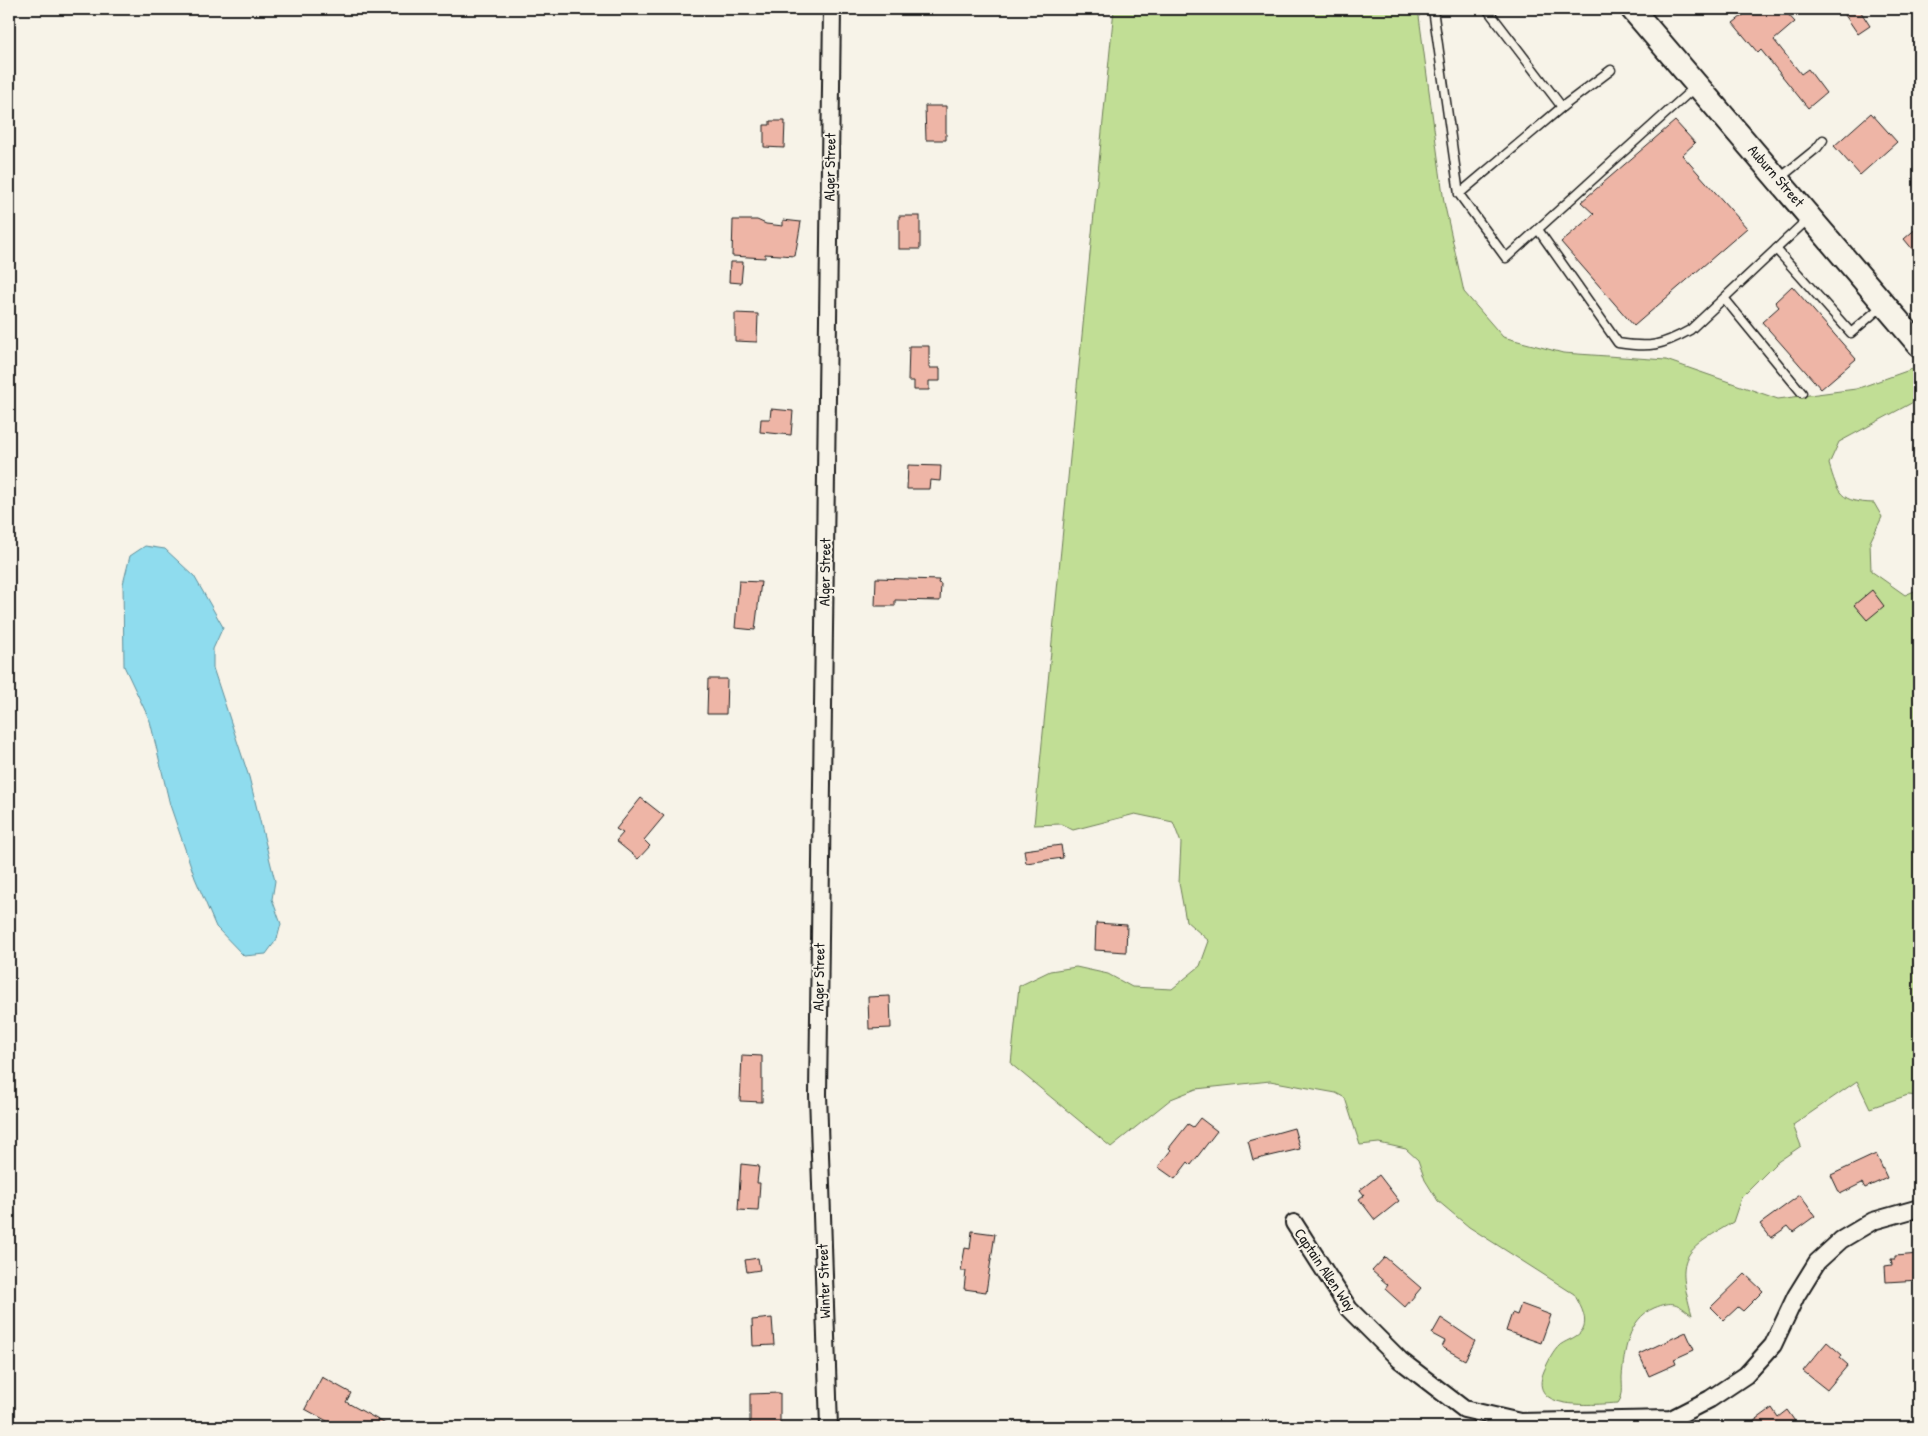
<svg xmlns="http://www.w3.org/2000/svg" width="1928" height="1436" font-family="'Patrick Hand',sans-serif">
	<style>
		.green { fill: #c1de95; stroke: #6e7d58 }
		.water { fill: #8fdcee; stroke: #618f9a }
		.building { fill: #eeb5a6; stroke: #1c1c1c }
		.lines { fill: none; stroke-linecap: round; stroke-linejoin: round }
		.lane-casing { stroke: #1c1c1c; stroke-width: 11 }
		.street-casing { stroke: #1c1c1c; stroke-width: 20 }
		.secondary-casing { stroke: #1c1c1c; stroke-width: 26 }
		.lane { stroke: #f7f3e8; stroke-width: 8 }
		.street { stroke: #f7f3e8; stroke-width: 16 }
		.secondary { stroke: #f7f3e8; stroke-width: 22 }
		.labels { text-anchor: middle; stroke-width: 4; stroke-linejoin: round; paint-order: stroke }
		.street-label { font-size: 15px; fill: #1c1c1c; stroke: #f7f3e8 }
	</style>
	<rect width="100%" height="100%" fill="#f7f3e8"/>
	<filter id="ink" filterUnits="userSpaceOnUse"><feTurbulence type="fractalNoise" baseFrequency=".02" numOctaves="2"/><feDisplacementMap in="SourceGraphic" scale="10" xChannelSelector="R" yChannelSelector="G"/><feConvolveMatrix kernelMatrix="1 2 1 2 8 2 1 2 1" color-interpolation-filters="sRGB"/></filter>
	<g filter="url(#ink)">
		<path class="green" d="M1114,9H1418L1444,202L1464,292L1503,337L1563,353L1666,360L1778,399L1856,389L1918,367L1919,368V399L1839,442L1829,464C1838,494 1840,502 1874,503L1882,517L1870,542L1871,571L1905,595L1919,589V1096L1908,1095L1870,1108L1857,1081L1793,1125L1801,1146L1776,1163L1741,1198L1733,1222C1683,1252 1675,1255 1692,1315C1676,1303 1674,1300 1654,1308C1628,1319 1624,1352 1622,1377C1622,1387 1624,1395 1618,1403C1597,1404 1526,1413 1544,1371C1548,1362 1553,1351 1560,1345C1568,1339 1581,1337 1584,1326C1587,1316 1579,1303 1574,1294L1469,1227L1438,1201L1425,1180L1418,1160L1406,1149L1379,1143L1360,1145L1345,1098L1336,1093L1270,1081L1196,1089L1171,1099L1111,1147L1011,1064L1019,986L1050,971L1076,967L1108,974L1132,987L1172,989L1200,966L1209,941L1186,921L1179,883L1181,843L1173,822L1135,814L1073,830L1061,824L1034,825Z"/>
		<path class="water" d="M145,546L165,549L194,576L223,627L213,649V668L249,777L275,881L272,899L281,924L277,939L266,954L244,956L216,927L195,878L170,805L150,721L124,666L123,584L130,556Z"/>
		<g class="building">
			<path d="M1751,9H1783L1795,22L1774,40L1801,74L1808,69L1826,93L1808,108L1761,50L1758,53L1733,23Z"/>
			<path d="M1854,9H1859L1870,26L1858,34L1845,15Z"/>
			<path d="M925,106H946V140H926Z"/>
			<path d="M1871,113L1897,142L1860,175L1834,146Z"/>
			<path d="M770,121H785L784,148L764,147V125H770Z"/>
			<path d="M1675,121L1695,143L1682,155L1747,228L1634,326L1561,242L1594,214L1581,202Z"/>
			<rect x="899" y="216" width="21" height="33"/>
			<path d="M733,220H757L766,224L783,226V220L801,222L795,256L765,254V258L732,256Z"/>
			<path d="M1919,226V257L1904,239Z"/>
			<path d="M730,262H743L741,283L729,282Z"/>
			<path d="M1792,286L1856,359L1821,389L1762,322L1779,307L1775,302Z"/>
			<path d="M735,313L758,314L757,342L735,341Z"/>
			<path d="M909,346H929V368H940V381H929V390H914V381H908Z"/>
			<path d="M771,409L793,411L791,435L760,432L761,419H770Z"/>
			<path d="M908,465L941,466L940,481L930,480L929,489H907Z"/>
			<path d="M876,578L939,580L938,583L941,584L940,601L895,600V606H875Z"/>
			<path d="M739,581L761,582L755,630L735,628Z"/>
			<path d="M1872,590L1884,606L1867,620L1854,605Z"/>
			<path d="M708,679H727L726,714H707Z"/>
			<path d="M641,798L664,816L644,840L650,846L638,859L616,841L623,833L616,829Z"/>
			<path d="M1061,845L1063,858L1026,863L1024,850Z"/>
			<path d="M1096,923L1127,925L1126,952L1095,950Z"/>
			<path d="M890,996L891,1028L869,1029L868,997Z"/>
			<path d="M742,1055L762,1056V1102L740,1101Z"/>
			<path d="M1200,1118L1217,1131L1191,1165L1188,1162L1175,1179L1158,1167L1171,1150L1169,1148L1188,1124L1193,1127Z"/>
			<path d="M1294,1128L1300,1149L1253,1160L1248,1141Z"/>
			<path d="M1876,1154L1887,1178L1865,1188L1862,1183L1840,1194L1831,1175Z"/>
			<path d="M741,1164L759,1166L757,1183H760L758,1211L738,1210Z"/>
			<path d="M1379,1175L1399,1201L1375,1220L1359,1199L1364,1195L1360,1190Z"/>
			<path d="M1800,1195L1815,1216L1793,1232L1788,1226L1771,1238L1760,1224Z"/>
			<path d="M972,1231L995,1234L986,1292L964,1289L966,1271H961L965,1248L970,1249Z"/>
			<path d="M1919,1254V1280L1886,1282L1885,1266L1892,1265L1891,1259H1895V1256Z"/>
			<path d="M1385,1257L1421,1288L1405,1307L1385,1289L1388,1285L1372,1271Z"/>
			<path d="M758,1258L760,1270L747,1272L745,1260Z"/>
			<path d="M1745,1274L1763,1291L1743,1311L1738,1307L1724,1320L1711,1307Z"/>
			<path d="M1521,1304L1551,1315L1541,1343L1506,1331L1512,1313L1517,1315Z"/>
			<path d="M772,1318L774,1345L753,1346L752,1320Z"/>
			<path d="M1441,1318L1475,1341L1465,1360L1442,1347L1445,1341L1432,1334Z"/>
			<path d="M1686,1332L1694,1350L1674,1359L1676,1364L1649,1376L1639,1354Z"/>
			<path d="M1827,1342L1842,1355L1840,1358L1848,1365L1827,1390L1803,1371Z"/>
			<path d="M322,1377L351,1393L346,1402L391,1427H338L305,1409Z"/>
			<path d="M780,1393V1426H750V1394Z"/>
			<path d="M1772,1408L1778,1417L1787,1410L1799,1427H1746Z"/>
		</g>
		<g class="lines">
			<defs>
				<g id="lane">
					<path d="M1433,9L1459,194L1506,258L1695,87"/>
					<path d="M1562,107L1611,70"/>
					<path d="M1780,178L1817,148L1823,140"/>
					<path d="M1459,194L1562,107L1487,9"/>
					<path d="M1539,231L1618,343C1650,348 1661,346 1690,330L1808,219"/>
					<path d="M1776,249L1851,333L1882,306"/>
					<path d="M1724,298L1802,393"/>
				</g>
				<g id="street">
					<path d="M1294,1223L1349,1309L1400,1360L1464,1409L1520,1422L1671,1419L1710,1399L1746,1375L1773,1345L1796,1296L1817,1262L1841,1240L1873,1221L1919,1208"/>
					<path d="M829,1427L818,1094L832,9"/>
				</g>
				<path id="secondary" d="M1632,9L1919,345"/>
			</defs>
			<use href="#lane" class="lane-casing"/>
			<use href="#street" class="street-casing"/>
			<use href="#secondary" class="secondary-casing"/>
			<use href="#lane" class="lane"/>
			<use href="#street" class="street"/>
			<use href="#secondary" class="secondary"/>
		</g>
	</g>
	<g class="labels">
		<g class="street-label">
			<text transform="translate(830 167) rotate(-89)" y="5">Alger Street</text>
			<text transform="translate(1776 176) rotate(49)" y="5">Auburn Street</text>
			<text transform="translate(825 572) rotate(-89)" y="5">Alger Street</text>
			<text transform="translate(819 977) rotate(-89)" y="5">Alger Street</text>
			<text transform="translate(1325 1270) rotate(56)" y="5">Captain Allen Way</text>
			<text transform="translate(824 1281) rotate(-92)" y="5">Winter Street</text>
		</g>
	</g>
	<rect width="1928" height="1436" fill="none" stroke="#f7f3e8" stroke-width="30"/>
	<rect x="15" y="15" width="1898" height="1406" fill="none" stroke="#1c1c1c" stroke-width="2" filter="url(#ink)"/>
</svg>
